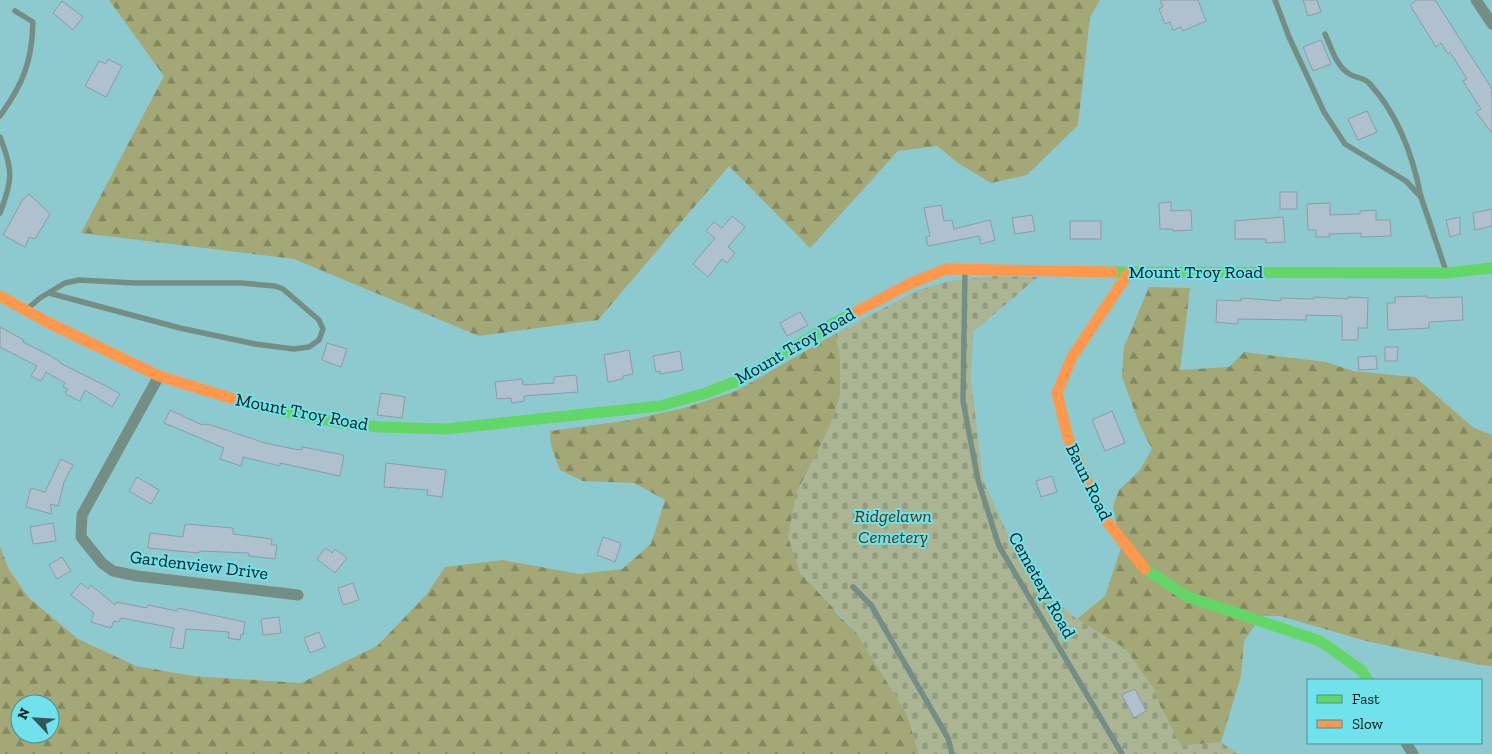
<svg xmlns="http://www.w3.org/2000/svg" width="1492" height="754" font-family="'Zilla Slab',serif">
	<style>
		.forest { fill: url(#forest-firs); fill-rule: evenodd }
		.cemetery { fill: url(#cemetery-stones) }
		.building { fill: #afc0ce; stroke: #8a9ca9 }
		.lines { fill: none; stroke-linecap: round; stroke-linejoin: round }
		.lane { stroke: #748e85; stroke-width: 5.5 }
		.street { stroke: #748e85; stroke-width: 11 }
		.fast { stroke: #63d668; stroke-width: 11 }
		.slow { stroke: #ff974d; stroke-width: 11 }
		.labels { text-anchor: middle; stroke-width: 4; stroke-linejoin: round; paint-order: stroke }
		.street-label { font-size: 18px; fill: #01181a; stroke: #71e2eb }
		.park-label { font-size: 18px; font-style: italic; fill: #4a3710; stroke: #71e2eb }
	</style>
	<defs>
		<pattern id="forest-firs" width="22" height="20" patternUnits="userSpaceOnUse" patternTransform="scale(1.25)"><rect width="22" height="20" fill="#a4a776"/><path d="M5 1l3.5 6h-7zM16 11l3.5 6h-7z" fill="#838760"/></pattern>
		<pattern id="cemetery-stones" width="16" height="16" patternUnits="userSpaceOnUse" patternTransform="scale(1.25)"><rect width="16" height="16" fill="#abb594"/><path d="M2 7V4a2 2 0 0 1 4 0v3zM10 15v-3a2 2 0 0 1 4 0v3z" fill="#919b7f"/></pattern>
	</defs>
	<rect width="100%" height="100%" fill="#8dcacf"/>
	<g class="forest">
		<path d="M109,0H1100L1090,17L1078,125L1027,175L991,183L958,163L937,146L898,151L810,248L729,166L598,320L479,336L294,259L81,233L164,76Z"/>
		<path d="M1149,287L1190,288L1180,370L1229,367L1244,352L1326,362L1353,371L1415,377L1474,428L1492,435V666L1480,665L1366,641L1280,616H1261L1244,641L1241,676L1221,742L1181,746L1159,704L1156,692L1077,619L1105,596L1121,548L1113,507L1119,490L1140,470L1152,449L1140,426L1122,377L1124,347Z"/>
		<path d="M835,334L840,356V396L830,426L796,494L835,612L856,632L907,714L919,754H0V546L8,568L28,597L78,639L136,666L193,676L301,683L377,646L427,594L445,567L503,560L579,574L622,569L651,544L665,500L634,483L583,481L560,470L551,446L550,431L630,420L684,408L736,391ZM20,704H50V734H20Z"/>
	</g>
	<path class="cemetery" d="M994,276L1038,277L973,332L971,379L983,480L1020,562L1038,587L1077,619L1126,649L1156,692L1159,704L1181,746L1221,742L1238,754H919L907,714L856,632L800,573L788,537L796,494L830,426L840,396V356L835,334L916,291L948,281Z"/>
	<g class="building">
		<path d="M1160,0H1198L1206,21L1183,31L1181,27L1173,30L1170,22L1165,24L1159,9L1163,7Z"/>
		<path d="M1303,0H1317L1321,12L1308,16Z"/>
		<path d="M1417,0H1435L1492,89V133L1476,112L1481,109L1463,81L1467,79L1450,52L1448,54L1441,43L1436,47L1410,5Z"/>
		<path d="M62,1L83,17L73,30L53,13Z"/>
		<path d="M1321,40L1331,64L1313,71L1303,47Z"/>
		<path d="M108,59L122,66L106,97L85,86L99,61L106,64Z"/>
		<path d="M1367,111L1377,132L1358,140L1348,119Z"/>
		<rect x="1280" y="192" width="17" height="17"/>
		<path d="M29,194L50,214L35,239L29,237L25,247L3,235L22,201Z"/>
		<path d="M1171,202V211L1191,210L1192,230L1173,231V229H1160L1159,203Z"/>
		<path d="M1330,203V215L1360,214V211L1376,210V220H1390L1391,236L1361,237V233L1329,234L1330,237H1316V230H1308L1307,204Z"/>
		<path d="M941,205L944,221L952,220L954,229L990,220L995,240L981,244L979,236L928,246L926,237L930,236L924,208Z"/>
		<path d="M1492,209V226L1475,230L1473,213Z"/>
		<path d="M1032,215L1035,231L1015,234L1012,218Z"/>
		<path d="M732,216L745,227L728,247L735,253L727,263L722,259L708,277L693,264L715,238L706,231L714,222L722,228Z"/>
		<path d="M1283,217L1285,242L1266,243V239H1235V221Z"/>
		<path d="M1460,217V234L1450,237L1446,220Z"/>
		<rect x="1070" y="221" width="31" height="18"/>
		<path d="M1427,296V298L1462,297L1463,320L1429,322V328L1388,330L1387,303H1395V297Z"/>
		<path d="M1314,297L1348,299V297L1368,298L1367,328H1358V340H1342V316L1306,315V320L1238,319V324L1216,322L1217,300L1241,301V298L1281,301V298L1314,299Z"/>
		<path d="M800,312L808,325L787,336L780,323Z"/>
		<path d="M0,327L24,340L23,342L51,356L60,362V363L106,386L120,394L112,407L85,390L80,401L65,394L68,389L63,387L65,383L46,372L41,381L31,376L37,366L0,347Z"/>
		<path d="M327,343L347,349L341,367L322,360Z"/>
		<path d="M1385,347H1398L1397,361H1385Z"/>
		<path d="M629,350L633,374L623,376V379L608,382L604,355Z"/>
		<path d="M680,351L683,370L660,374V371L656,372L653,356Z"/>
		<path d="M1376,356L1377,369L1359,370L1358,357Z"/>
		<path d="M576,375L578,392L524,396V401L512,403L511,398L497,399L495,382L522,379L523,385L554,383V377Z"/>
		<path d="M381,393L405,397L402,418L377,415Z"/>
		<path d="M170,410L202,425L203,424L208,425V424L265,443L294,449L302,450V447L344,455L340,476L280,463V466L243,457L241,466L220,459L224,448L164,423Z"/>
		<path d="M1112,411L1125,443L1105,451L1092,420Z"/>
		<path d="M61,459L73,465L64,482L58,506L50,504L52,514L26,507L31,488L45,492Z"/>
		<path d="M386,463L446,470L442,497L427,495L428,490L384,487Z"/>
		<path d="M1052,476L1057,492L1041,497L1036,481Z"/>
		<path d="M137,477L159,490L151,504L129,491Z"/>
		<path d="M53,523L56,541L33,544L30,527Z"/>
		<path d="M185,524L233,528V534L272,539L271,545H277L275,559L249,556V553L200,551L199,553L148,548L150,533L183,537Z"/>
		<path d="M603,537L621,543L615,562L597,555Z"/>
		<path d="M325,548L332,553L335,549L347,558L335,573L317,559Z"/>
		<path d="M62,557L71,571L57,579L49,565Z"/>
		<path d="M81,583L88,589L91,585L115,605L116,602L147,608L148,605L177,611L178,608L245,622L243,635L241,634L240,640L228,638L229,632L186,629L183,649L170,647L174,628L121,618L119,622L114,621L111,628L91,622L94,613L71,595Z"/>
		<path d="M353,583L359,600L343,605L338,588Z"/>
		<path d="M279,617L281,633L263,635L261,619Z"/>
		<path d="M319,632L325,647L310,653L304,638Z"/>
		<path d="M1135,689L1146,711L1134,718L1122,695Z"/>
	</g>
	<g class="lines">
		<g class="lane">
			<path d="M1275,0L1289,37L1324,112L1345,144L1406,181L1421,197L1446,271"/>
			<path d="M1325,34C1331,47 1336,65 1348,73C1354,78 1364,77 1369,83C1398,114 1413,156 1421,197"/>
			<path d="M0,116C23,84 32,62 33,22L15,11"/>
			<path d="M0,137C13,170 13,179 0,213"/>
			<path d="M965,269L963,401L978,480L999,546L1122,754"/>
			<path d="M27,309L40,298L65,283L79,280L135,283H241L275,286L283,289L319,320L323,329L319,340L309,347L294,349L255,344L180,328L49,293"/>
			<path d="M853,587L871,605L948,738L952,754"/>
		</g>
		<g class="street">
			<path d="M1476,0L1492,24"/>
			<path d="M159,376L82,515L81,537L102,563L113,571L137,576L298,595"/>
			<path d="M1406,743L1413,754"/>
		</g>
		<g class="fast">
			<path d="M1113,272L1447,273L1492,268"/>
			<path d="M253,405L341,423L381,427L446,429L660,406L706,393L742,379L832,324L852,314"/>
			<path d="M1145,569L1188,597L1320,641L1361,670L1368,680"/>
		</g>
		<g class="slow">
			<path d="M1129,272L1072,357L1057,393L1068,438L1104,518L1145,569"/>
			<path d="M0,296L47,322L159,376L253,405"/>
			<path d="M852,314L911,283L947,269L1113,272"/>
		</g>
	</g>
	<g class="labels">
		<g class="street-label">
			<text x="1196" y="278">Mount Troy Road</text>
			<text transform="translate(795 346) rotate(-30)" y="6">Mount Troy Road</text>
			<text transform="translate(302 412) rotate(11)" y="6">Mount Troy Road</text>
			<text transform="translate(1089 482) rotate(64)" y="6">Baun Road</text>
			<text transform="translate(199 565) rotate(7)" y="6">Gardenview Drive</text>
			<text transform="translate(1042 585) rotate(61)" y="6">Cemetery Road</text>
		</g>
		<g class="park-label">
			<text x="893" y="522">Ridgelawn<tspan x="893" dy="21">Cemetery</tspan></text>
		</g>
	</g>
	<rect x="1307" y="679" width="175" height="65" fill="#71e2eb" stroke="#449197"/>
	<rect x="1317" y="695" width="25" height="8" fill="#63d668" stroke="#449197"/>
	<text x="1352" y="704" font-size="15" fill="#01181a">Fast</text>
	<rect x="1317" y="720" width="25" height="8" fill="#ff974d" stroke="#449197"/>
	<text x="1352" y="729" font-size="15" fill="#01181a">Slow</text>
	<g transform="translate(35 719) rotate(295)"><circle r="24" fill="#71e2eb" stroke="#449197"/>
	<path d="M0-4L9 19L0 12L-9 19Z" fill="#325659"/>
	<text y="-8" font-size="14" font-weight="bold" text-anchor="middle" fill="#01181a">N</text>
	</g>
</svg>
